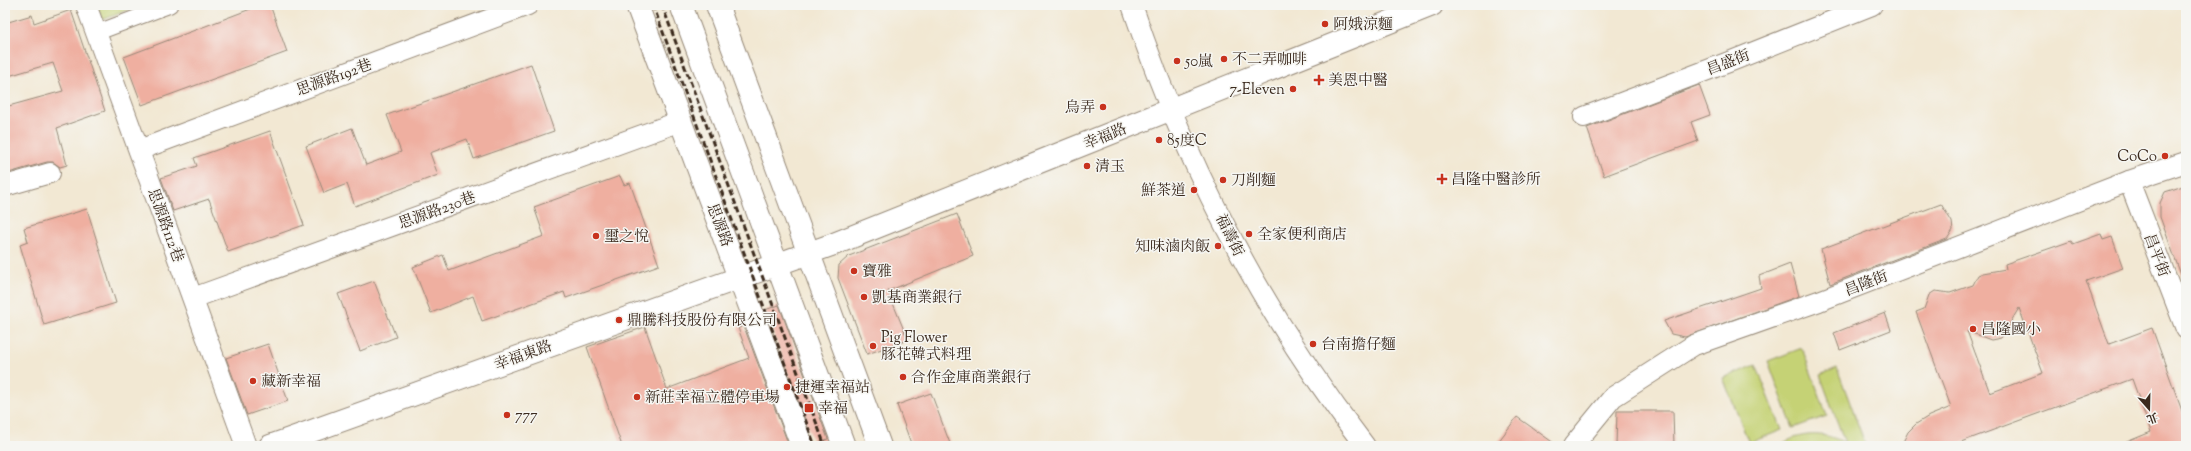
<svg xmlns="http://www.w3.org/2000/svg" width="2191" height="451" font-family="'Sorts Mill Goudy','Noto Serif TC',serif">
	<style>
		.green { fill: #c5d274; stroke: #807e49 }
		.building { fill: #efafa0; fill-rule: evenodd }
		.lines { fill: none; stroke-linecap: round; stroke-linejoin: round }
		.pedestrian-casing { stroke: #968978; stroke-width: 17 }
		.minor-casing { stroke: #968978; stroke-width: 22 }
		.tertiary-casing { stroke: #968978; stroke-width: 24 }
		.secondary-casing { stroke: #968978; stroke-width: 24 }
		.pedestrian { stroke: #fff; stroke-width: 15 }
		.minor { stroke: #fff; stroke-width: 20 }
		.tertiary { stroke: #fff; stroke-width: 22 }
		.secondary { stroke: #fff; stroke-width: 22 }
		.rail { stroke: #3b2a1e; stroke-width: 3; stroke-dasharray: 6 3; stroke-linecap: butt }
		.poi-dot { fill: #c8321e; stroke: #f6f6f2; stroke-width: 1.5 }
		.labels { text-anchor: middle; stroke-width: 3; stroke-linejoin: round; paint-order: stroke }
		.poi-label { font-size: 15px; fill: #3b2a1e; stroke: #f6f6f2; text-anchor: start }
		.street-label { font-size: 15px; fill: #3b2a1e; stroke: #f6f6f2 }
	</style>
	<rect width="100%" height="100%" fill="#f6f6f2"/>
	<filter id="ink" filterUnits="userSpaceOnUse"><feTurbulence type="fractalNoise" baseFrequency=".025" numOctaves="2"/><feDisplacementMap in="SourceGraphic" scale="8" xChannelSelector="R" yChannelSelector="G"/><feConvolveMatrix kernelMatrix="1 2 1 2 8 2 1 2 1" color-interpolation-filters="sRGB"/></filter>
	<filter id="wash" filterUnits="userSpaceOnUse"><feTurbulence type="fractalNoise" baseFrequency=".012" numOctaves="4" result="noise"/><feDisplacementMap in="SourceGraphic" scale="16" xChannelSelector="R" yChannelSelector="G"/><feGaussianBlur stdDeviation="0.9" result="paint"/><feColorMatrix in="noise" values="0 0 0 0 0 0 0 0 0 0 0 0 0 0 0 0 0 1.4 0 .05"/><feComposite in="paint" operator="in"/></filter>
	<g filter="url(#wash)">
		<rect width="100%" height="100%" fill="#f2e8d3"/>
		<g class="green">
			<path d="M97,5H142L102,20Z"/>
			<path d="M1802,348L1827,416L1793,428L1768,361Z"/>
			<path d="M1756,365L1782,430L1749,443L1723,378Z"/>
			<path d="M1837,368L1866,446H1779C1798,432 1824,431 1845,443L1820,375Z"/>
		</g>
		<g id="blocks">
			<g class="building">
				<path d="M261,5H270L287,52L142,105L124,57Z"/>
				<path d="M71,10L105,111L57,128L67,165L60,167L53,162H47L5,174V107L63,91L53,63L5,77V23L32,15L34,23Z"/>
				<path d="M531,64L554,131L474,159L467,139L430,153L438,175L355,206L347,184L324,193L306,146L352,128L366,165L401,152L387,115Z"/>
				<path d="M1699,85L1710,115L1691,122L1698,141L1604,176L1587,128Z"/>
				<path d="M270,131L304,225L228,252L209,199L173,211L161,178L197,166L194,158Z"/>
				<path d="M620,176L624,185L630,183L659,265L566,298L564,292L482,321L473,296L431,313L413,267L443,255L449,271L544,236L534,207Z"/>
				<path d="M2186,185V282L2184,283L2160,217V203L2165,192Z"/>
				<path d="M1941,204L1952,222L1953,230L1947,239L1830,284L1821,249Z"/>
				<path d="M87,209L116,303L44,325L20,245L28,242L24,228Z"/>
				<path d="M957,214L973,256L888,291L908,340L867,354L838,278L839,265L849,256Z"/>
				<path d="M2101,234L2103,240L2112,237L2123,268L2086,281L2109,344L2152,328L2186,422V446H2117L2151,432L2132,379L1950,446H1901L1908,432L1916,424L1929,416L1951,407L1916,312L1924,309L1929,295L1935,291L1950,293L1973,285L1978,275L1983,273L2006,269L2005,264L2071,241L2073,244ZM2019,308L2043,373L1990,393L1967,331L1991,340L2001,338Z"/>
				<path d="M1790,264L1799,296L1685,337L1671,334L1664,321L1761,288L1759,276Z"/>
				<path d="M374,281L396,337L360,351L338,294Z"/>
				<path d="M779,305L828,439L814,444L765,310Z"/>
				<path d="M1885,313L1891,330L1840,350L1834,333Z"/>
				<path d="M741,319L789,446H622L587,347L645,327L667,389L749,358L738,328L741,327L738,320Z"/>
				<path d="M268,344L288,401L247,415L226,358Z"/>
				<path d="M931,393L946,433L951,446H912L897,405Z"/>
				<path d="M1617,411H1673L1674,446H1616Z"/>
				<path d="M1517,417L1558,446H1495Z"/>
			</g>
		</g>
	</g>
	<g filter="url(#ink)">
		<use href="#blocks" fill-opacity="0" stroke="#968978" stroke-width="1"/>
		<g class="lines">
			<defs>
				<path id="pedestrian" d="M96,33L170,5"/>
				<g id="minor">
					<path d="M86,5L246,446"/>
					<path d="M1132,5C1185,163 1263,314 1365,446"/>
					<path d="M1584,117L1734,60L1872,5"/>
					<path d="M139,150L528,5"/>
					<path d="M2129,181L2186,329"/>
					<path d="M5,186L50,173"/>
					<path d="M193,298L681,121"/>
					<path d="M1573,446L1613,397L1694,345L1819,301L2129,181L2186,162"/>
				</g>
				<path id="tertiary" d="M270,446L834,244L1432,5"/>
				<g id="secondary">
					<path d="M637,5L802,446"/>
					<path d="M681,5L844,446"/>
					<path d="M717,5L880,446"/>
				</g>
			</defs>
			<use href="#pedestrian" class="pedestrian-casing"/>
			<use href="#minor" class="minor-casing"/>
			<use href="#tertiary" class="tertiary-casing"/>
			<use href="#secondary" class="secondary-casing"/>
			<use href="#pedestrian" class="pedestrian"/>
			<use href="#minor" class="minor"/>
			<use href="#tertiary" class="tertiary"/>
			<use href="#secondary" class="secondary"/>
			<g class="rail">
				<path d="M653,5L815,446"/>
				<path d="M662,5L825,446"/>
			</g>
		</g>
	</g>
	<g class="poi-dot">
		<circle cx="1325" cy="24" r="4"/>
		<circle cx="1224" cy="59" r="4"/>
		<circle cx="1177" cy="61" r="4"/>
		<path d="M1317 74h4v4h4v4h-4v4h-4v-4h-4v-4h4z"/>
		<circle cx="1293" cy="89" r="4"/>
		<circle cx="1103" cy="107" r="4"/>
		<circle cx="1159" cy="140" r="4"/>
		<circle cx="2165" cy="156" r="4"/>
		<circle cx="1087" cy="166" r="4"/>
		<path d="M1440 173h4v4h4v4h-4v4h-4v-4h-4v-4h4z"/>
		<circle cx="1223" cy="180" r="4"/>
		<circle cx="1194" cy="190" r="4"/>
		<circle cx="1249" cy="234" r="4"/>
		<circle cx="596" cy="236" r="4"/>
		<circle cx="1218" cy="246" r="4"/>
		<circle cx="854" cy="271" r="4"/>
		<circle cx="864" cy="297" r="4"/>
		<circle cx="619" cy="320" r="4"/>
		<circle cx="1973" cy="329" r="4"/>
		<circle cx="1313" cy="344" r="4"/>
		<circle cx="873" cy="346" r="4"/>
		<circle cx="903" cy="377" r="4"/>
		<circle cx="253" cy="381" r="4"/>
		<circle cx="787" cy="387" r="4"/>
		<circle cx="637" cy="397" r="4"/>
		<rect x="804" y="403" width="10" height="10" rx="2"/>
		<circle cx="507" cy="415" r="4"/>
	</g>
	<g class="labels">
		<g class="poi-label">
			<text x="1333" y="29">阿娥涼麵</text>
			<text x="1232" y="64">不二弄咖啡</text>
			<text x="1185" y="66">50嵐</text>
			<text x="1328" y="85">美恩中醫</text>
			<text x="1285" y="94" text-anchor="end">7-Eleven</text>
			<text x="1095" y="112" text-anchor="end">烏弄</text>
			<text x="1167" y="145">85度C</text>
			<text x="2157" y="161" text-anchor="end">CoCo</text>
			<text x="1095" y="171">清玉</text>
			<text x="1451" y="184">昌隆中醫診所</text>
			<text x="1231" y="185">刀削麵</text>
			<text x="1186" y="195" text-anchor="end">鮮茶道</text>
			<text x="1257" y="239">全家便利商店</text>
			<text x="604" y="241">璽之悅</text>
			<text x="1210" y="251" text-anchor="end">知味滷肉飯</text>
			<text x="862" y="276">寶雅</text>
			<text x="872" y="302">凱基商業銀行</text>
			<text x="627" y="325">鼎騰科技股份有限公司</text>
			<text x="1981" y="334">昌隆國小</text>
			<text x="881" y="342">Pig Flower<tspan x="881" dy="17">豚花韓式料理</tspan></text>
			<text x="1321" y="349">台南擔仔麵</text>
			<text x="911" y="382">合作金庫商業銀行</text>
			<text x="261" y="386">藏新幸福</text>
			<text x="795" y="392">捷運幸福站</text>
			<text x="645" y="402">新莊幸福立體停車場</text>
			<text x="818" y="413">幸福</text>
			<text x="515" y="420">777</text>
		</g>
		<g class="street-label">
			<text transform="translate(1728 62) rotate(-21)" y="5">昌盛街</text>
			<text transform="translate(334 77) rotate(-20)" y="5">思源路192巷</text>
			<text transform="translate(1105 136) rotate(-22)" y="5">幸福路</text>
			<text transform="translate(437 210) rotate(-20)" y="5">思源路230巷</text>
			<text transform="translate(166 225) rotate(70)" y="5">思源路112巷</text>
			<text transform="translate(720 225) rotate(69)" y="5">思源路</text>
			<text transform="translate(1230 235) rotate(64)" y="5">福壽街</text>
			<text transform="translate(2157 255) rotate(69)" y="5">昌平街</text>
			<text transform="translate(1866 283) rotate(-21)" y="5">昌隆街</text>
			<text transform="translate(523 355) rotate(-20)" y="5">幸福東路</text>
		</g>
	</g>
	<rect width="2191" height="451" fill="none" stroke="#f6f6f2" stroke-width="20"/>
	<g transform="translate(2149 409) rotate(160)" stroke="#f6f6f2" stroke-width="3" paint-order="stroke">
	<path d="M0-3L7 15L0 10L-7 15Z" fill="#3b2a1e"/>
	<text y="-6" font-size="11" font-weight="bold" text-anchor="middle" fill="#3b2a1e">北</text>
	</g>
</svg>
